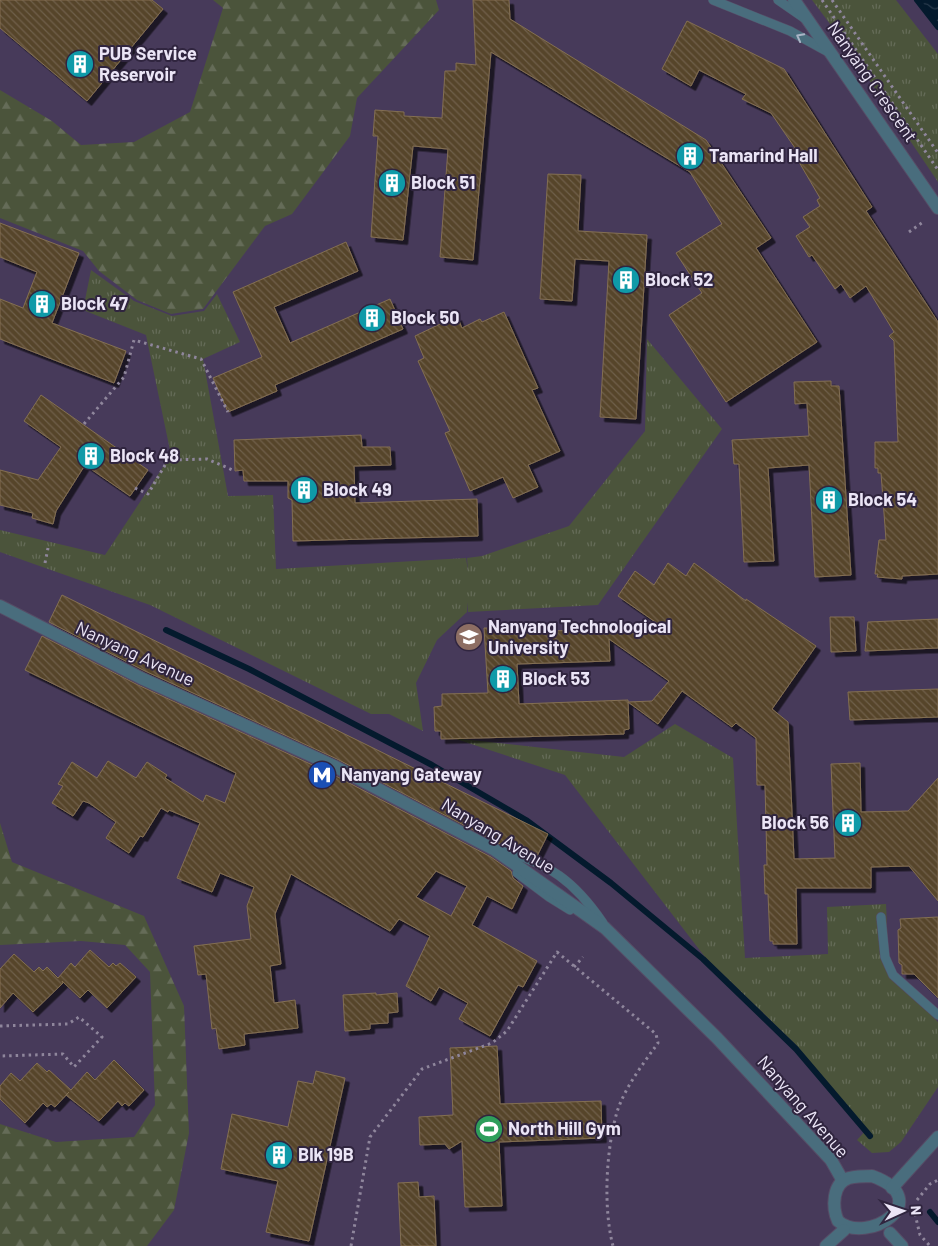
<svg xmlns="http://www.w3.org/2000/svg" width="938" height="1246" font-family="Barlow,sans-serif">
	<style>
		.built { fill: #473a5a }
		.grass { fill: url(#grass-tufts) }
		.forest { fill: url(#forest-firs) }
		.water { fill: url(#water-waves) }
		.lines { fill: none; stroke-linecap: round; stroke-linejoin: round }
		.stream { stroke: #041a2d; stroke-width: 6 }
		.building { fill: url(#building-back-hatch); stroke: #836f52; fill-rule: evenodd; filter: url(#shadow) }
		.lane-casing { stroke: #564c66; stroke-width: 10 }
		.street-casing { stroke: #564c66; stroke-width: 14 }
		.path { stroke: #8f869c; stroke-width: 3; stroke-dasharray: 2.5 4; stroke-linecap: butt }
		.lane { stroke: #496d7d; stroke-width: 9 }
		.street { stroke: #496d7d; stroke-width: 12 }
		.oneway { stroke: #aab5c6 }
		.labels { text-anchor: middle; stroke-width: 4; stroke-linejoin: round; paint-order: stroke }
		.poi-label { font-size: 18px; font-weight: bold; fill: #ebe5f6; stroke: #30253f; text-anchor: start }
		.street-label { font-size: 18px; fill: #ebe5f6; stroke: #30253f }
	</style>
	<defs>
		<pattern id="grass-tufts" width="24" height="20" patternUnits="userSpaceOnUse" patternTransform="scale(1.25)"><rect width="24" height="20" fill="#4b543b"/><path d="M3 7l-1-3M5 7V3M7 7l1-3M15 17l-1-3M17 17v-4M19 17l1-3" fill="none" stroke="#656c58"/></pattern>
		<pattern id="forest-firs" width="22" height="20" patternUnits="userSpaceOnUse" patternTransform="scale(1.25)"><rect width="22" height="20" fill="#4b543b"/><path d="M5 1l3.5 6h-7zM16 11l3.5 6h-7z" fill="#656c58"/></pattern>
		<pattern id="water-waves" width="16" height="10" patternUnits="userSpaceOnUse" patternTransform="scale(1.25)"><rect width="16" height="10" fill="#041a2d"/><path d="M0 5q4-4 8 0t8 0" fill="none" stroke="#293b4c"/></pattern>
		<pattern id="building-back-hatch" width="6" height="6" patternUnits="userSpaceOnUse" patternTransform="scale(1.25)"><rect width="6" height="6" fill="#57452b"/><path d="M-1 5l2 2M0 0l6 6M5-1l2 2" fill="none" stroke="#6f604a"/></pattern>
		<filter id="shadow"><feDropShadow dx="4.5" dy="4.5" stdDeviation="0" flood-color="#0009"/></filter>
	</defs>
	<rect width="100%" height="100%" fill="#3a2f4a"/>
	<path class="built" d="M0,0H916L938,27V1246H0Z"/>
	<g class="grass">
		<path d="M812,0H896L938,54V182L842,40Z"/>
		<path d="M91,270L134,301L172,316L204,311L217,294L240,342L203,359L228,496L273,495L276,569L466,558L468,571L467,558L482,556L569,526L645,431L647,339L722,429L598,605L468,612V602L467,612L437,640L416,683L423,731L389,714H371L150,605L0,552V530L105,555L171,455L146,335L83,310Z"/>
		<path d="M675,724L733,758L745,958L828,954L827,907L886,904L889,970L938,1022V1087L901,1142L889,1152L872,1153L857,1140L867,1129L796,1045L705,957L565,775L453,738L624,757Z"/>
	</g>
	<g class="forest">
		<path d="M213,0H436L439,10L357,98L350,136L292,214L265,226L203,309L171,314L137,300L99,271L83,251L0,218V90L52,121L81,145L134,142L190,112L223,8Z"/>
		<path d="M0,823L12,862L144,916L184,1006L189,1133L174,1210L147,1246H0V1124L56,1142L134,1137L155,1105L150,972L125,945L81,941L0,945Z"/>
	</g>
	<path class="water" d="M917,0H938V27Z"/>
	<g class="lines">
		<g class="stream">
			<path d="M917,0L938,27"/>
			<path d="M166,630L249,669L432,765L526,820L611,883L703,959L796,1049L870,1136"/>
			<path d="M930,1212L938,1222"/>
		</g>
	</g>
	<g class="building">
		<path d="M0,0H152L163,9L87,101L0,28Z"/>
		<path d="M473,0H509L510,19L706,140L771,238L756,248L817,342L726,402L669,315L702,293L676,253L722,224L690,172L491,52L473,260L440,257L448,149L413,146L403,240L371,237L378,136H373L375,110L404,112V116L442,118L445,71H456V63L476,65Z"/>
		<path d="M687,21L784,69L872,207L866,211L938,322V574L902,576V579L877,577L878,574H875L879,540H886L881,473H878V468H875V442H898L894,341L889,336L894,332L866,286L850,298L841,284L835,289L812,255L809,257L796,236L810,227L803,217L820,206L817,200L820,198L792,150L795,148L771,113L742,99L746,94L699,70L691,86L662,69Z"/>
		<path d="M548,174L581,175L578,231L647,235L636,419L600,417L609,261L575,259L572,301L540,299Z"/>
		<path d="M0,223L79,253L52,323L126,351L114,383L0,339V299L23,308L37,272L0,257Z"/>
		<path d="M346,242L358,271L274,307L290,343L390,299L403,329L275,385L277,391L228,412L213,378L262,357L233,292Z"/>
		<path d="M504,312L538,388L532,390L560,451L528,465L538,487L513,498L503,477L470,491L445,433L450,431L418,361L424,358L415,336L457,316L462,328L480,319L482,322Z"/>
		<path d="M831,381V386H839L851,575L815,577L809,465L768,468L774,561L744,562L739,464H734L732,440L809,436L807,403L795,404L794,382Z"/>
		<path d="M41,395L148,470L130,496L85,465L56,511L53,524L32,518L33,513L0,505V470L38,480L61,447L24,421Z"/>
		<path d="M361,435L362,447H390L391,465L354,466L355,503L477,499L478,536L293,541L292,500L288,498V481H244L243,470L235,471L234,440Z"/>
		<path d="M668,563L686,576L694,563L746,601V599L816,646L772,709L788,722L794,859L835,858L831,764L860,763L861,812L908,811L938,778V901L909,866L871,867V888H796L797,944H773V941H770L768,894H765L764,865H767L765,785H757L756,738L736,723L732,727L682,691L658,724L628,702L652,701L669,681L609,639L610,661L517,664L519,704L628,700L629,729L624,730V734L441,739V731H435L434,707L442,706V694L488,693L484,628H509V632L664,628L618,596L635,571L654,585Z"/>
		<path d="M62,595L548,834L537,856L502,845L337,759L145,671L49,622Z"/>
		<path d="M830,617H854L856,651L831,652Z"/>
		<path d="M938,619V648L865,651L868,622Z"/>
		<path d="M42,636L138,685L330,773L491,857L511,871L513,878L523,886L512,909L487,896L472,925L537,961L523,987L518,985L490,1036L459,1019L468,1003L439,987L431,1001L406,986L430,936L399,919L390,931L291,874L275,914L281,964L270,966L274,1003L295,1000L298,1028L244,1034L245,1045L219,1049L216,1028L212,1029L206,974L198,975L194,946L251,939L247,906L254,887L220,873L212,892L177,878L200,823L169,810L168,812L161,808L143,837L140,836L129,853L106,838L116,822L89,803L83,801L73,816L52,803L63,786L58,784L72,762L97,778L108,761L136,778L147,762L167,775L165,778L203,802L206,795L225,803L236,773L25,670ZM436,871L467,886L451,916L416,897Z"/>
		<path d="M938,689V717L850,720L848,692Z"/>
		<path d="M938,917V998L914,974H902V965L899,963L898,930L901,928L900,919Z"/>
		<path d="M90,950L109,967L113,963L116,966L120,963L136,977L107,1008L88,990L80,998L62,981L63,983L33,1012L13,993L0,1008V969L14,954L34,972L39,967L43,971L47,967L58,978L71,963L75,967Z"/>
		<path d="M376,993V995L397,993L398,1012L388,1013V1023L370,1024V1029L345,1031L343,995Z"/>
		<path d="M497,1046L500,1104L601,1101L602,1138L499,1142L502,1206L465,1207L462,1141L449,1149L445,1144L420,1145L419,1117L453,1115L450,1048Z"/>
		<path d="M114,1060L144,1090L129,1106L125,1103L122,1106L118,1101L99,1121L66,1095L69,1092L55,1107L51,1104L47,1107L43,1103L25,1123L0,1099V1086L11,1073L20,1081L37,1063L47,1072L49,1070L71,1090L87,1072L95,1080Z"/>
		<path d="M316,1071L345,1078L309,1241L266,1232L278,1181L221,1169L232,1114L288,1127L298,1081L313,1084Z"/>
		<path d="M418,1182L419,1197L434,1196L436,1246H401L398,1183Z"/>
	</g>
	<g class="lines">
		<defs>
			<g id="lane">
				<path d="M713,0L790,31L830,53"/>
				<path d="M778,0L804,18"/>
				<path d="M500,851C549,862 575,882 603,923"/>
				<path d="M517,873L549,897L570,910"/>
				<path d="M881,917L885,957L893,975L938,1015"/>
			</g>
			<g id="street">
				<path d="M794,0L938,208"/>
				<path d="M0,606L141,678L334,766L495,850L605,928L717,1038L831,1160L843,1181"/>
				<path d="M872,1176C938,1200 867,1246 838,1221C832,1208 832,1183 849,1178C857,1176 865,1176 872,1176Z"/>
				<path d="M892,1188L938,1137"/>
				<path d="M890,1233L902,1246"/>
				<path d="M826,1246L844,1230"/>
			</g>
		</defs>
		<use href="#lane" class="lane-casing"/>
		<use href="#street" class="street-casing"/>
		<g class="path">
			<path d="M822,0L938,170"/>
			<path d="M832,0L938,153"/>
			<path d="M909,232L923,222"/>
			<path d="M84,424L124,377L134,340L201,359L228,412"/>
			<path d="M135,488L148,494L168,460L207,459L235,471"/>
			<path d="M45,563L48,548"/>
			<path d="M574,967L583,957"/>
			<path d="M0,1026L68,1024L79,1017L102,1037L74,1067L63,1054L0,1056"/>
			<path d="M917,1200L930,1184L938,1180"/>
			<path d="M915,1214L920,1235L930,1246"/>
			<path d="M351,1246L370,1137L422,1069L492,1043L507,1031L557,952L656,1034L658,1043C643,1064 625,1087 617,1112C606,1150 603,1208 613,1246"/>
		</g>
		<use href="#lane" class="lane"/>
		<use href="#street" class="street"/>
	</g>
	<defs><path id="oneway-chevron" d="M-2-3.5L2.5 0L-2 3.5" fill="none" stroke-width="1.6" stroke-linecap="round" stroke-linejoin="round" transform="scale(1.25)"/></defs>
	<use class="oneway" href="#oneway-chevron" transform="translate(800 37) rotate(-152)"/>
	<defs>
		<symbol id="building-disc" viewBox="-11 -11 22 22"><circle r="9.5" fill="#0f9aa8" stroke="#30253f"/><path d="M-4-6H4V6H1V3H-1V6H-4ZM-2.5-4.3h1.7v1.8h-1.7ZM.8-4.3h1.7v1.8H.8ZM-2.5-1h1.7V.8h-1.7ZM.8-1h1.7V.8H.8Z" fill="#fff"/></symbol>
		<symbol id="university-disc" viewBox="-11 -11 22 22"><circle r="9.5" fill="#8d6e63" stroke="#30253f"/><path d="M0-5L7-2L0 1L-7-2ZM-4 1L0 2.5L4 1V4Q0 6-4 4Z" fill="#fff"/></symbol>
		<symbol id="metro-disc" viewBox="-11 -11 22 22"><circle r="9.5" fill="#1a4fb4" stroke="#30253f"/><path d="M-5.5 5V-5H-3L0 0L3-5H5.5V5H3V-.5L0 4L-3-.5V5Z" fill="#fff"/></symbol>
		<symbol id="stadium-disc" viewBox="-11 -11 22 22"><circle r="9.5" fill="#2e9e5b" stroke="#30253f"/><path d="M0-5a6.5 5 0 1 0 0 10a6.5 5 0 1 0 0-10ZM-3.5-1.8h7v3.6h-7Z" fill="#fff"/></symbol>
	</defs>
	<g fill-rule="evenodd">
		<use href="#building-disc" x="64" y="48" width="32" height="32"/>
		<use href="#building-disc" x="674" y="140" width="32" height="32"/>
		<use href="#building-disc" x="376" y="167" width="32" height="32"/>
		<use href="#building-disc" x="610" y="264" width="32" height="32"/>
		<use href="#building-disc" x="26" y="288" width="32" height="32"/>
		<use href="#building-disc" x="356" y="302" width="32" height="32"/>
		<use href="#building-disc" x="75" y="440" width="32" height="32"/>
		<use href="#building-disc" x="288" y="474" width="32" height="32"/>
		<use href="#building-disc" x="813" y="484" width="32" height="32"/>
		<use href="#university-disc" x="453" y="621" width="32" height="32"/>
		<use href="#building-disc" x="487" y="663" width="32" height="32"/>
		<use href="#metro-disc" x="306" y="759" width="32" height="32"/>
		<use href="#building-disc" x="832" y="807" width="32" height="32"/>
		<use href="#stadium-disc" x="473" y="1113" width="32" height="32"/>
		<use href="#building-disc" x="263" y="1139" width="32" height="32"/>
	</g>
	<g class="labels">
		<g class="poi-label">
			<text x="99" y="60">PUB Service<tspan x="99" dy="21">Reservoir</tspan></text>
			<text x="709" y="162">Tamarind Hall</text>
			<text x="411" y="189">Block 51</text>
			<text x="645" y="286">Block 52</text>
			<text x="61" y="310">Block 47</text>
			<text x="391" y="324">Block 50</text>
			<text x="110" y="462">Block 48</text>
			<text x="323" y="496">Block 49</text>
			<text x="848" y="506">Block 54</text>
			<text x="488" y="633">Nanyang Technological<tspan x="488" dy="21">University</tspan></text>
			<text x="522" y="685">Block 53</text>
			<text x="341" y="781">Nanyang Gateway</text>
			<text x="829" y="829" text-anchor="end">Block 56</text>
			<text x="508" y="1135">North Hill Gym</text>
			<text x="298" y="1161">Blk 19B</text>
		</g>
		<g class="street-label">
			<text transform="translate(872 82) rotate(55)" y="6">Nanyang Crescent</text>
			<text transform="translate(135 654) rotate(25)" y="6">Nanyang Avenue</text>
			<text transform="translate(498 836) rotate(31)" y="6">Nanyang Avenue</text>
			<text transform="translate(803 1107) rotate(49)" y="6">Nanyang Avenue</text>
		</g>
	</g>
	<g transform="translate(903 1211) rotate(87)" stroke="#30253f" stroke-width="4" paint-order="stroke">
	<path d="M0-4L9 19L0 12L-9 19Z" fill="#ebe5f6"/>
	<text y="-8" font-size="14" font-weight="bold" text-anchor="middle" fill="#ebe5f6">N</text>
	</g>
</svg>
